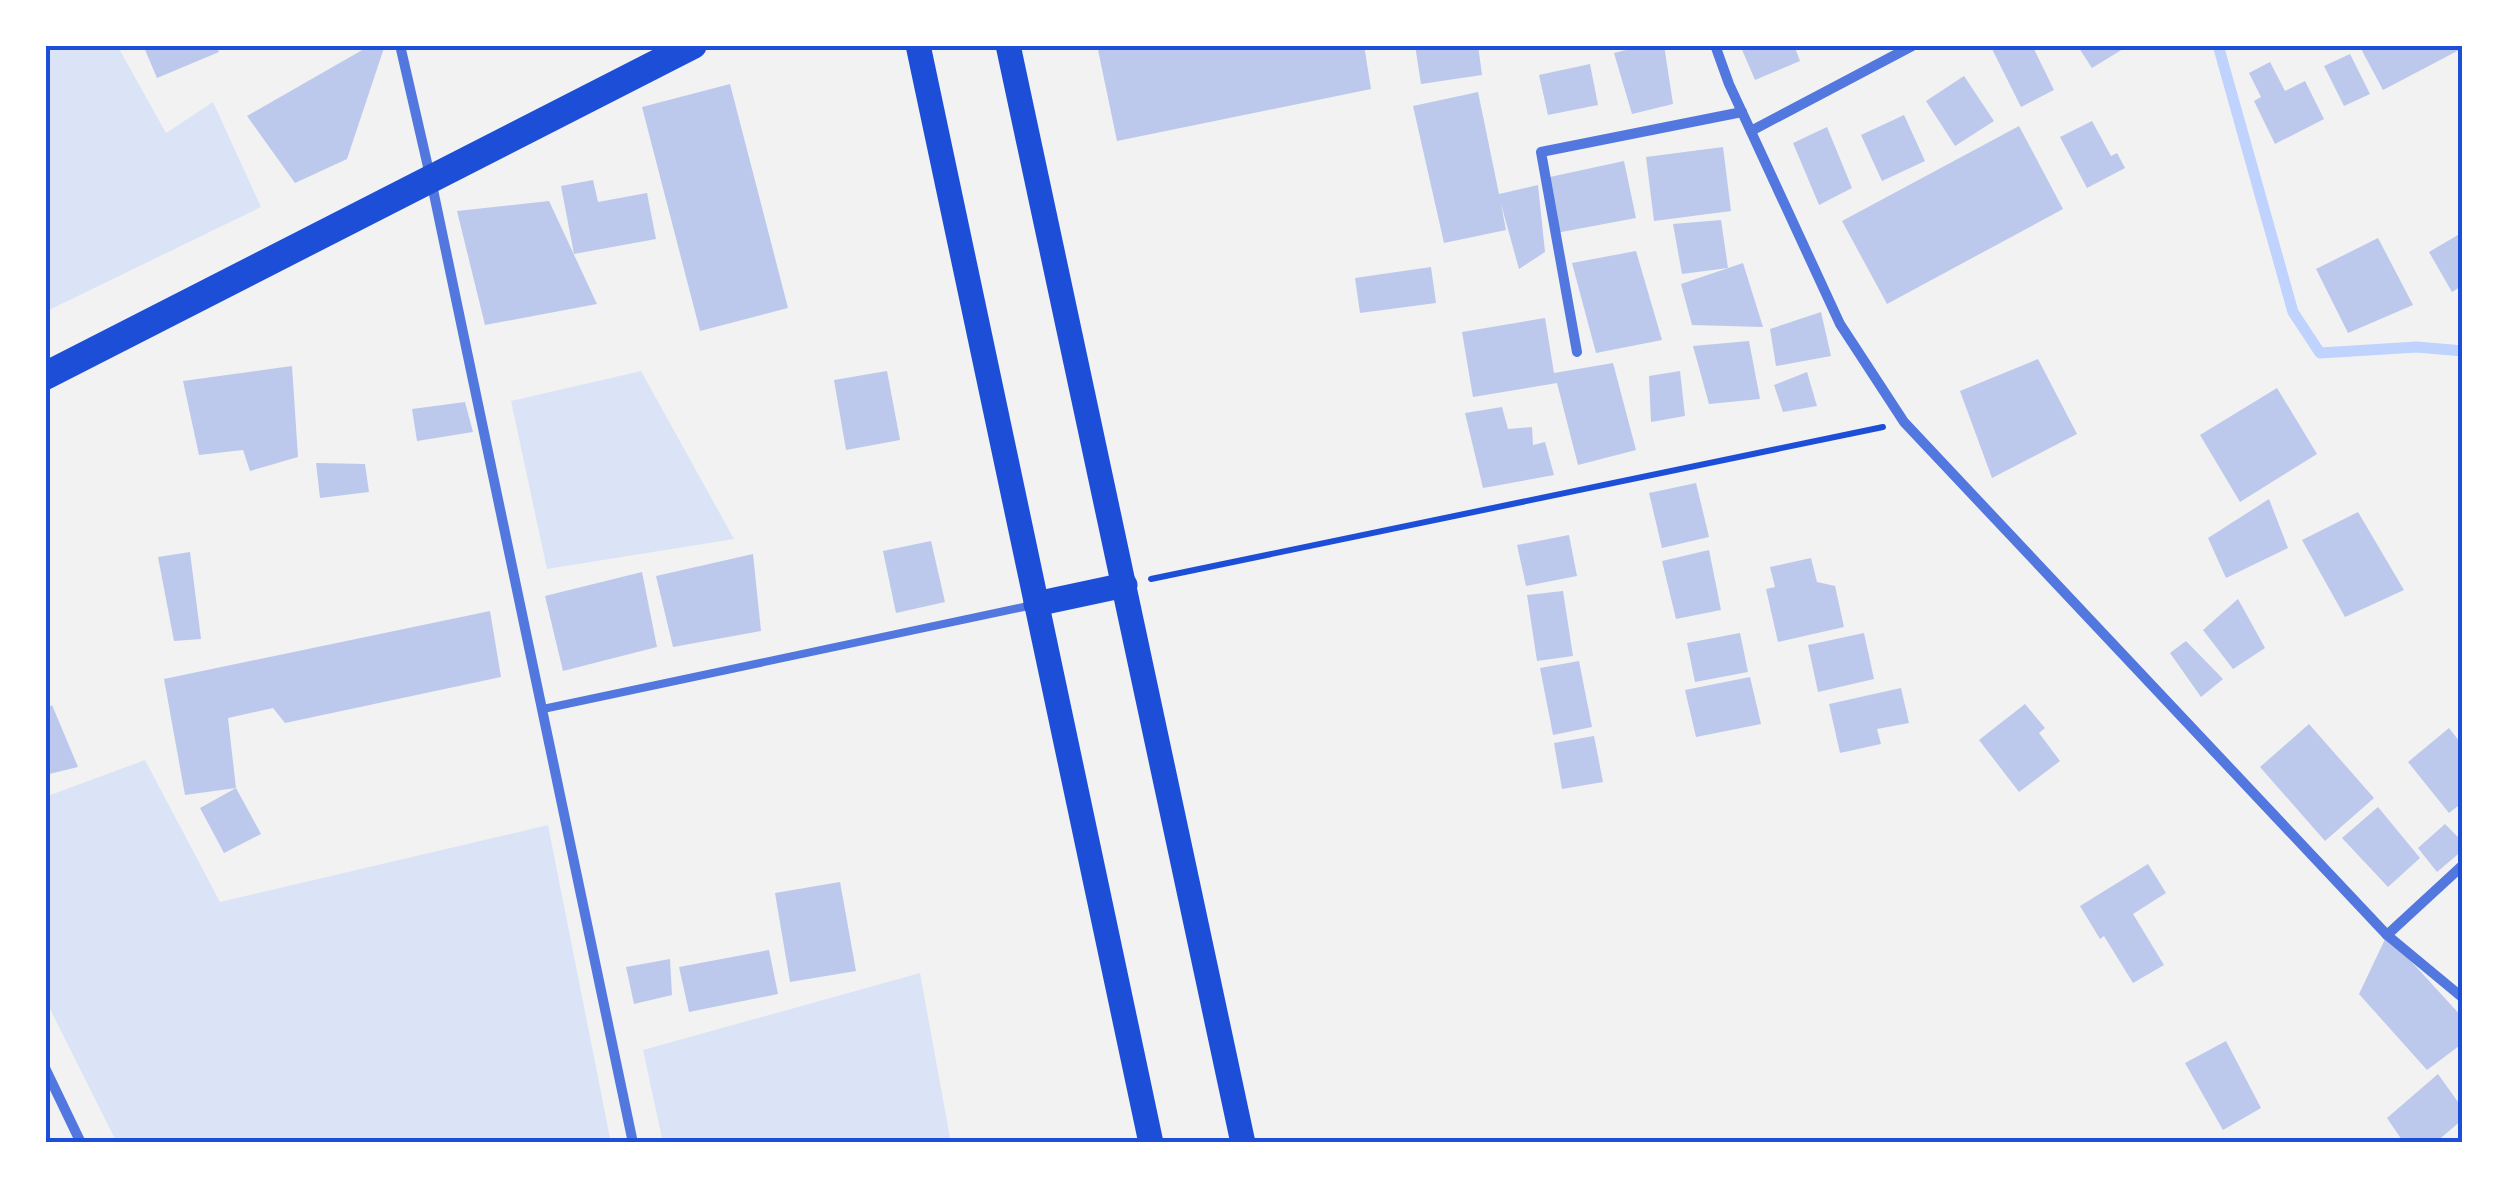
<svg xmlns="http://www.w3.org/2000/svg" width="2508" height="1188" font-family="Figtree,sans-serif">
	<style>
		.green { fill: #dbe4f7 }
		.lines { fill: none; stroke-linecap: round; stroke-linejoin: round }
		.stream { stroke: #bfd3fe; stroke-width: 11 }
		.building { fill: #bdc9ec }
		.path { stroke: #1d4ed8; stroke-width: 6 }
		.service { stroke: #5277de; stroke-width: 8 }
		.minor { stroke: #5277de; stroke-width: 10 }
		.primary { stroke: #1d4ed8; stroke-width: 25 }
		.trunk { stroke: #1d4ed8; stroke-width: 28 }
		.neatline { fill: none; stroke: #1d4ed8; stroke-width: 4 }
	</style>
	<rect width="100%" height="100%" fill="#f2f2f2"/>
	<g class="green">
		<path d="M45,45H117L166,133L213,102L261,207L45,312Z"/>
		<path d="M641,371L734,539L547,569L511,401Z"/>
		<path d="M145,760L220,902L548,825L611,1143H117L45,999V797Z"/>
		<path d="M920,973L951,1143H663L643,1050Z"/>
	</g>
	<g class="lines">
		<path class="stream" d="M2218,45L2293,312L2320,353L2417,347L2463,351"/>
	</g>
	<g class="building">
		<path d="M143,45H216L219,52L157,78Z"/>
		<path d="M371,45H385L347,159L295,183L247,116Z"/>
		<path d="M1097,45H1364L1371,89L1117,141Z"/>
		<path d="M1415,45H1478L1482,75L1421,84Z"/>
		<path d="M1646,45H1664L1673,104L1632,114L1614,53Z"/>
		<path d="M1740,45H1794L1800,61L1755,80Z"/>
		<path d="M2001,45H2032L2054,90L2021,107L1992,49Z"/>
		<path d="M2077,45H2121L2123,49L2092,68Z"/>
		<path d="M2359,45H2463V48L2383,90Z"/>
		<path d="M2350,54L2370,94L2344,106L2324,66Z"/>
		<path d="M2270,62L2285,91L2305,81L2324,119L2275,144L2254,101L2261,97L2249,73Z"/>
		<path d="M1590,64L1598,105L1548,115L1539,75Z"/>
		<path d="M1964,76L1994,121L1955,146L1926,101Z"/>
		<path d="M730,84L788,308L700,331L642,107Z"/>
		<path d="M1478,92L1499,194L1538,185L1545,252L1519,269L1501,204L1506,230L1444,243L1413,106Z"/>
		<path d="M1904,115L1925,161L1882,181L1861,135Z"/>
		<path d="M2092,121L2111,156L2117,153L2125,168L2087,188L2060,137Z"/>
		<path d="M2019,126L2063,209L1887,304L1842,221Z"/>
		<path d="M1827,127L1852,188L1819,205L1793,143Z"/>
		<path d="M1723,147L1731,211L1654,221L1646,157Z"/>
		<path d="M1624,161L1636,218L1556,233L1550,177Z"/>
		<path d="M593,180L598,202L647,193L656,239L574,254L561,186Z"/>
		<path d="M549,201L597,304L485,325L457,211Z"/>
		<path d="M1721,220L1728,268L1682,274L1673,224Z"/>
		<path d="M2463,232V285L2452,292L2429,252Z"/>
		<path d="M2378,238L2413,305L2348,333L2316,269Z"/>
		<path d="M1636,251L1662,340L1596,353L1572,263Z"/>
		<path d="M1743,263L1763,327L1692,325L1681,284Z"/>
		<path d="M1431,267L1436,303L1360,313L1355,278Z"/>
		<path d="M1821,312L1831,356L1776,366L1770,329Z"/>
		<path d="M1545,318L1554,373L1613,363L1636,450L1578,465L1557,383L1473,397L1462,332Z"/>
		<path d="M1749,341L1760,399L1709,404L1693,346Z"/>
		<path d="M2038,359L2077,434L1992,478L1960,391Z"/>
		<path d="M292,366L298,457L250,471L243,450L199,455L183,381Z"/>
		<path d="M887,371L900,440L846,450L834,380Z"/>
		<path d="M1680,371L1685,416L1651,422L1649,376Z"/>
		<path d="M1807,372L1817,406L1783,412L1774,385Z"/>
		<path d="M2277,388L2317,454L2240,502L2200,435Z"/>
		<path d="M465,402L473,432L417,441L412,409Z"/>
		<path d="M1502,407L1508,429L1532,427L1533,445L1545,442L1554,475L1483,488L1465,413Z"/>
		<path d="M316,463L365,464L369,492L320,498Z"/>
		<path d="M1696,483L1709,537L1662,548L1649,493Z"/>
		<path d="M2269,499L2288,548L2226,578L2208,538Z"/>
		<path d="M2358,512L2404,590L2345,617L2302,540Z"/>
		<path d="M1569,535L1577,576L1526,586L1517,545Z"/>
		<path d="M931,541L945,602L896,613L883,551Z"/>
		<path d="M1709,550L1721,610L1676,619L1662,561Z"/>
		<path d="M190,552L201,639L174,641L158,557Z"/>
		<path d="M753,554L761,631L673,647L656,576Z"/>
		<path d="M1811,558L1817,582L1835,586L1844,627L1778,642L1766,589L1775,587L1770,567Z"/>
		<path d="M642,572L657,647L563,671L545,596Z"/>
		<path d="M1563,591L1573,656L1537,661L1527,595Z"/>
		<path d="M2238,599L2265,648L2233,669L2203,630Z"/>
		<path d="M490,611L501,677L285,723L273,708L228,718L236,788L185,795L164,679Z"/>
		<path d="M1740,633L1748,672L1695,682L1687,643Z"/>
		<path d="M1864,633L1874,679L1818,692L1808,645Z"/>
		<path d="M2186,641L2223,679L2201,697L2170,653Z"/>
		<path d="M1579,661L1592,727L1553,735L1540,668Z"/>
		<path d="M1750,677L1761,724L1696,737L1685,690Z"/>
		<path d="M1901,688L1909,723L1877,729L1881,744L1840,753L1829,704Z"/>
		<path d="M2025,704L2045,728L2039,733L2060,761L2019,792L1979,740Z"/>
		<path d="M52,705L78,767L45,775V711Z"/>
		<path d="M2309,724L2374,798L2325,841L2260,767Z"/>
		<path d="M2449,728L2463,746V802L2449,813L2408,762Z"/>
		<path d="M1594,736L1603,782L1562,789L1554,743Z"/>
		<path d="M236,788L261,834L224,853L200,808Z"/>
		<path d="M2378,807L2420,858L2388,887L2342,838Z"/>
		<path d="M2445,824L2463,842V850L2437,872L2418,848Z"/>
		<path d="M2148,864L2166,893L2133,914L2164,965L2133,983L2104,936L2100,939L2080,906Z"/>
		<path d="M840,882L856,971L790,982L775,893Z"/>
		<path d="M2387,935L2463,1018V1043L2427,1070L2359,994Z"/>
		<path d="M769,950L778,994L689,1012L679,967Z"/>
		<path d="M670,959L672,995L634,1004L626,967Z"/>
		<path d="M2226,1041L2261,1108L2223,1130L2185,1063Z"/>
		<path d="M2438,1074L2463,1109V1119L2435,1143H2404L2387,1118Z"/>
	</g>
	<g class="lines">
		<path class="path" d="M1151,579L1883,427"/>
		<path class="service" d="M543,709L1033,605"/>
		<g class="minor">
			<path d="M400,45L431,180L633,1143"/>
			<path d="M1715,45L1729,84L1840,324L1904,422L2387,935L2463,998"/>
			<path d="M1751,131L1914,45"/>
			<path d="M1577,352L1541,152L1742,112"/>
			<path d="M2387,935L2463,865"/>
			<path d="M45,1068L81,1143"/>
		</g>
		<g class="primary">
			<path d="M918,45L1151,1143"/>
			<path d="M1008,45L1243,1143"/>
			<path d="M1036,604L1125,585"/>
		</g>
		<path class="trunk" d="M45,376L693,45"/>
	</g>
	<rect width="2508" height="1188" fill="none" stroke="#ffffff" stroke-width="95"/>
	<rect x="48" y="48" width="2412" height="1092" class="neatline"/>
</svg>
